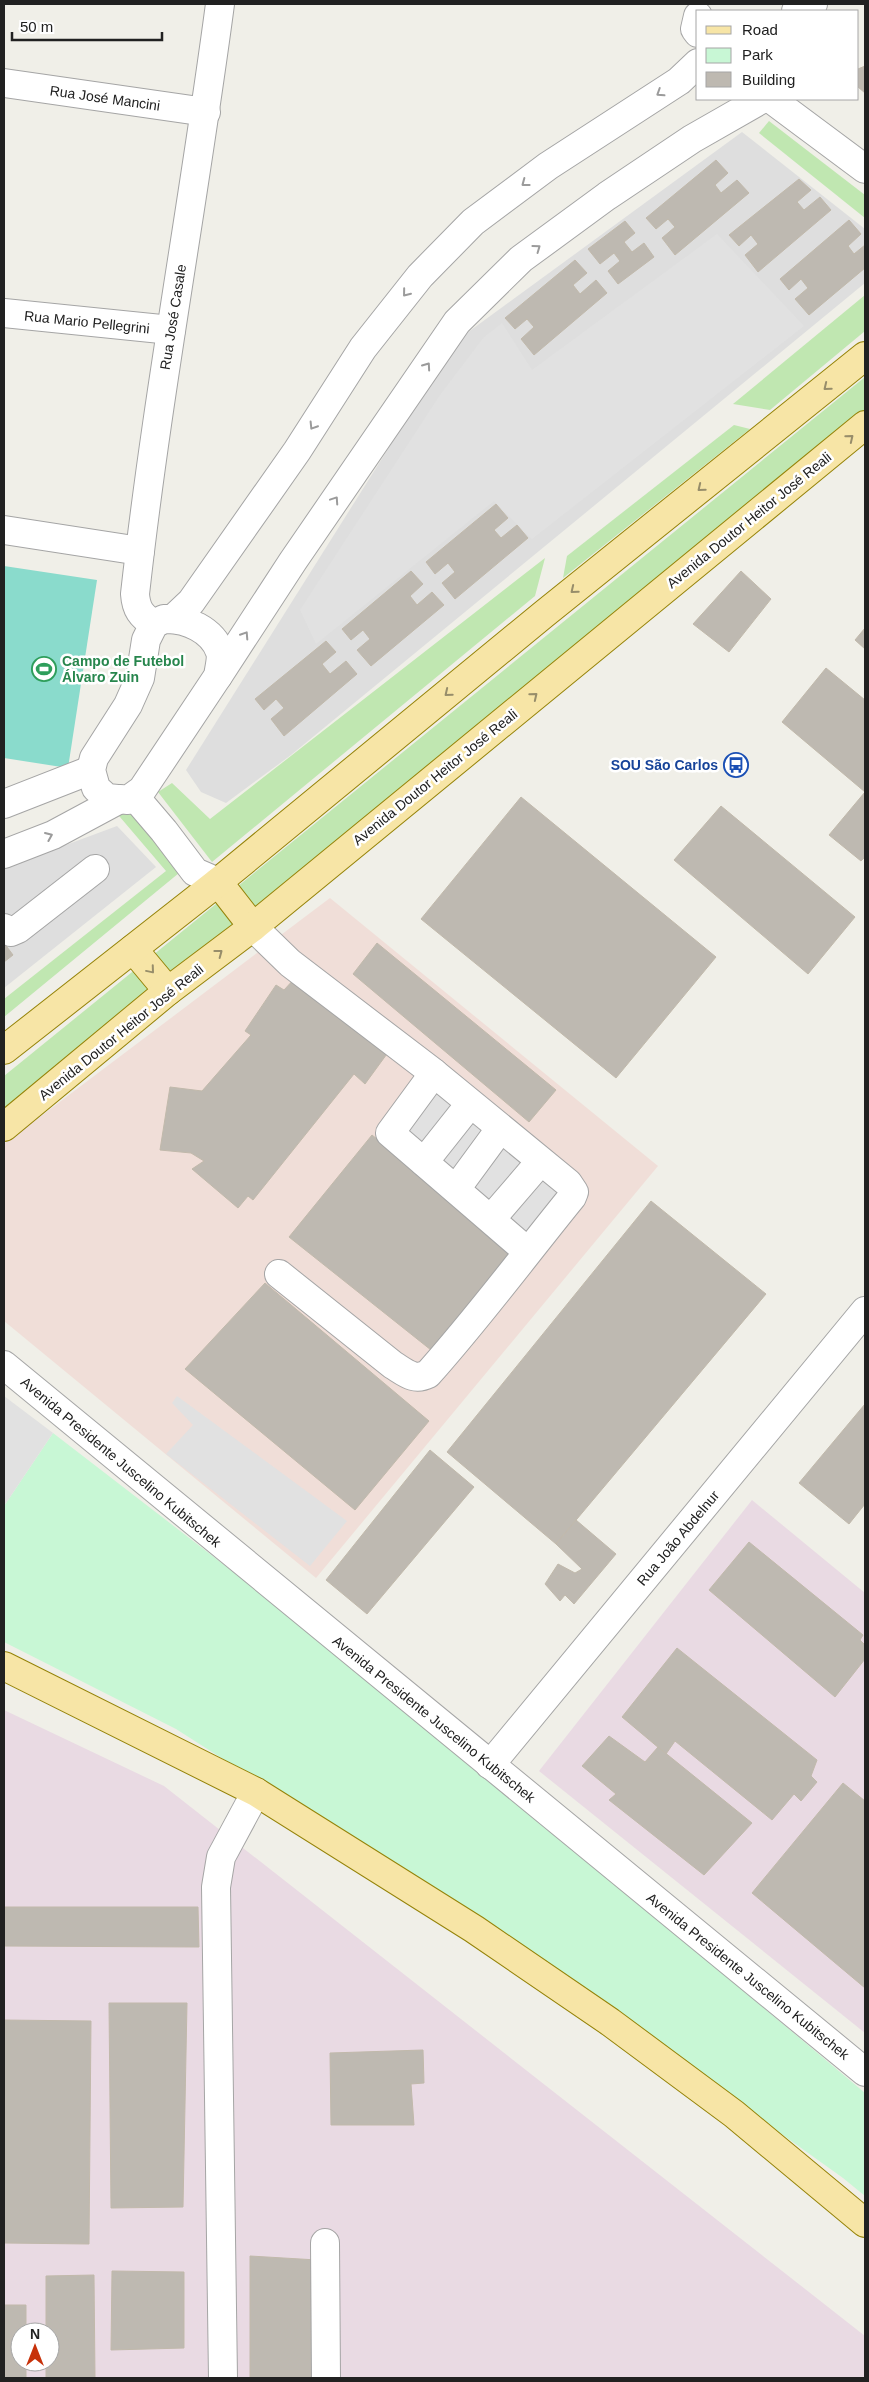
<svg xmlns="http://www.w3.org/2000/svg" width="869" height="2382" font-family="Helvetica,sans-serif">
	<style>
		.residential { fill: #dedede }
		.commercial { fill: #f0ded8 }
		.industrial { fill: #e9dae3; fill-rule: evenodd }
		.grass { fill: #c0e7b1 }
		.park { fill: #c8f7d5 }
		.pitch { fill: #8adbcc }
		.parking { fill: #e1e1e1 }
		.building { fill: #beb9b1; stroke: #c1b9ab }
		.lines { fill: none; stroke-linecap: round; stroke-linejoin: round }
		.minor-casing { stroke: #a5a5a5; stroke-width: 30 }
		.major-casing { stroke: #958308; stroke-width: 30 }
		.minor { stroke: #fff; stroke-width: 28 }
		.major { stroke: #f7e5a6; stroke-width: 28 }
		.oneway { stroke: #9b9b9b }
		.oneway2 { stroke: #978d6a }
		.labels { text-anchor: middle; stroke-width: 5; stroke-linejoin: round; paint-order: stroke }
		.street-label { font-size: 14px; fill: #212121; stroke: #fff }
		.leisure-label { font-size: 14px; font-weight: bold; fill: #27864d; stroke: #fff; text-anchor: start }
		.transit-label { font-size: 14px; font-weight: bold; fill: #164399; stroke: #fff; text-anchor: end }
	</style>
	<rect width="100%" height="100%" fill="#f0efe8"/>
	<g class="residential">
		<path d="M742,132L865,229V283L291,755L226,803L201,792L186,770L456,341Z"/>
		<path d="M117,826L156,867L4,988V868Z"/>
	</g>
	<path class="commercial" d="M330,898L658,1166L316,1578L4,1321V1144Z"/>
	<g class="industrial">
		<path d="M752,1500L865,1593V2033L539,1771Z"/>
		<path d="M4,1710L164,1786L865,2336V2378H4ZM20,2332H50V2362H20Z"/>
	</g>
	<g class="grass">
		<path d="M769,121L865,195V218L759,133Z"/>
		<path d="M865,295V331L770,410L733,404Z"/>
		<path d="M865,377V412L4,1113V1076Z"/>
		<path d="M734,425L750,429L563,578L567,556Z"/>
		<path d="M545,558L535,596L212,862L158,792L172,783L210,819Z"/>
		<path d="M133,805L179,873L4,1017V999L166,871L114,810Z"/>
	</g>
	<path class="park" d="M53,1433L262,1594L488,1776L865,2093V2196L843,2178L531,1955L176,1729L4,1642V1506Z"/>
	<path class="pitch" d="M4,566L97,580L68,768L4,758Z"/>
	<g class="parking">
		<path d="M717,234L804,326L532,539L494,501L316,644L300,610L440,395L484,337L502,323L532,370Z"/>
		<path d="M421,1070L576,1195L526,1254L376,1127Z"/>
		<path d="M4,1396L53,1433L4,1506Z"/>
		<path d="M177,1396L347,1521L310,1566L166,1454L193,1425L172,1403Z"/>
	</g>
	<g class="building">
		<path d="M865,66V93L858,87V69Z"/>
		<path d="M716,160L728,173L715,185L721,193L737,180L749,193L675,255L662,238L675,227L668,219L656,229L646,218Z"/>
		<path d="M799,179L811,190L797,202L804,210L820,197L831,210L758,272L745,255L758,244L751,235L739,246L729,235Z"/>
		<path d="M849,220L861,234L848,246L854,254L865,245V268L809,315L795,299L808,288L801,279L789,290L780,279Z"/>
		<path d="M625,221L635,233L624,242L632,252L644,243L654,257L618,284L608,271L620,261L614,253L600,264L588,249Z"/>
		<path d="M575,260L587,273L573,285L580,294L596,280L607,293L534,355L521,339L534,327L527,319L515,329L505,318Z"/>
		<path d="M496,504L508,518L494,530L501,538L517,525L528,538L455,599L442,583L455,572L448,563L435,574L426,562Z"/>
		<path d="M411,571L423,584L410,596L417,605L432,592L444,605L371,666L357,650L370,639L363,630L351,640L342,629Z"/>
		<path d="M741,571L771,599L729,652L693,624Z"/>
		<path d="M865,628V649L855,640Z"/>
		<path d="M326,641L336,652L322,664L330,674L346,661L357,674L284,736L271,719L284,708L276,699L264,710L255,699Z"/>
		<path d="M826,668L865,700V792L782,722Z"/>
		<path d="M865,792V857L861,861L829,835Z"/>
		<path d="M521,797L716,957L616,1078L421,919Z"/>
		<path d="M721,806L855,917L808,974L674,860Z"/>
		<path d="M4,943L13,955L4,962Z"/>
		<path d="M377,943L556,1090L529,1122L353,974Z"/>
		<path d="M296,977L392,1047L365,1084L354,1074L253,1200L248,1196L238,1208L192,1169L204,1161L191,1153L160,1150L170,1087L202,1091L251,1035L245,1031L276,985L284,990Z"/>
		<path d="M372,1135L518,1252L436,1354L289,1237Z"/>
		<path d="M651,1201L766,1294L556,1544L447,1452Z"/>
		<path d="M265,1283L429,1421L355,1510L185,1369Z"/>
		<path d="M865,1404V1504L849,1524L799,1483Z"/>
		<path d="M430,1450L474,1487L367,1614L326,1580Z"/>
		<path d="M576,1520L616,1554L574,1604L565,1595L560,1601L545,1584L558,1564L575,1573L582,1569L556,1544Z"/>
		<path d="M749,1542L863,1635L860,1640L865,1645V1659L835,1697L709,1590Z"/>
		<path d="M677,1648L817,1760L811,1776L817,1782L801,1801L794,1794L772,1820L675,1741L666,1754L622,1717Z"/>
		<path d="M609,1736L645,1762L658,1747L752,1823L704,1875L609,1800L616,1794L582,1766Z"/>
		<path d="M843,1783L865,1801V1988L752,1893Z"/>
		<path d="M4,1907H198L199,1947L4,1946Z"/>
		<path d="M109,2003H187L183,2207L111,2208Z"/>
		<path d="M4,2020L91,2021L89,2244L4,2243Z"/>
		<path d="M423,2050L424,2083L411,2084L414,2125H331L330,2053Z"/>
		<path d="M250,2256L317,2260L319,2378H250Z"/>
		<path d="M112,2271L184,2272V2348L111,2350Z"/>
		<path d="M94,2275L95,2378H46V2362H50V2332H46V2276Z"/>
		<path d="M4,2305H26V2332H20V2362H26V2378H4Z"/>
	</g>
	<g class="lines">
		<defs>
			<g id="minor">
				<path d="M796,11L813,4"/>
				<path d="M698,16L695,29L698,33"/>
				<path d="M4,83L206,112"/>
				<path d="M771,99L865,169"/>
				<path d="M4,313L171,330"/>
				<path d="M4,530L140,551"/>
				<path d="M164,619C186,618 213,630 220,652C222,658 219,669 218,676L142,790L128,800L107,798L96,788L91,770L94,758L128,705L140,678L146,640L154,624Z"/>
				<path d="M173,619L191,602L297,451L363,348L420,276L473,222L548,166L679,81L698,63"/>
				<path d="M154,624C141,616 136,609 135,594C157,396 194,201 220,4"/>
				<path d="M218,676L293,561L457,322L521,259L607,196L692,139L762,99"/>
				<path d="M135,797L164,831L195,872L218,882"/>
				<path d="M4,804L91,770"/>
				<path d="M4,854L53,835L120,799"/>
				<path d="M253,927L290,963L434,1073L568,1183L574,1192L572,1197C524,1256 479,1317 428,1374C414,1381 406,1373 393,1365L279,1274"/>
				<path d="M4,928L11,932L18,929L95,869"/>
				<path d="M434,1073L390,1133L527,1251"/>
				<path d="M424,1162L470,1104"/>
				<path d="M456,1189L500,1129"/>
				<path d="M491,1219L540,1162"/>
				<path d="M4,1365L865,2072"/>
				<path d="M490,1765L865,1311"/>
				<path d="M325,2243L326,2378"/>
				<path d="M223,2378L216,1887L221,1857L256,1792"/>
			</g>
			<g id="major">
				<path d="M218,882L253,927"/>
				<path d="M133,949L168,991"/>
				<path d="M4,1050L218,882L544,614L865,356"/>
				<path d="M4,1127L168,991L253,927L865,425"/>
				<path d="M4,1666L256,1792L474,1929L610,2022L734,2114L865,2223"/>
			</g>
		</defs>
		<use href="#minor" class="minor-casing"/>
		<use href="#major" class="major-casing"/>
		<use href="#minor" class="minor"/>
		<use href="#major" class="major"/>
	</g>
	<defs><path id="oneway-chevron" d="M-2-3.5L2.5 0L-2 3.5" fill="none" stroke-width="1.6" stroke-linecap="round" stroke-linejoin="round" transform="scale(1.25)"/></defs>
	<g class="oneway">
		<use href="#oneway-chevron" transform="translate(660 93) rotate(147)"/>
		<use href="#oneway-chevron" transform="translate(525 183) rotate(143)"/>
		<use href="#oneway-chevron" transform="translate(537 248) rotate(-36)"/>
		<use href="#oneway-chevron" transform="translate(406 293) rotate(129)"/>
		<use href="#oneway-chevron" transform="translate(427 366) rotate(-55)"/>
		<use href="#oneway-chevron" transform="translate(313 426) rotate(122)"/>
		<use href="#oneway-chevron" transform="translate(335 500) rotate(-56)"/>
		<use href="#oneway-chevron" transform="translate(245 635) rotate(-57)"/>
		<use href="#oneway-chevron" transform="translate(49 836) rotate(-23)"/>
	</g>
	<g class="oneway2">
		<use href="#oneway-chevron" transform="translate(827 387) rotate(141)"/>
		<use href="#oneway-chevron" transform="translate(850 438) rotate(-39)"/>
		<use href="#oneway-chevron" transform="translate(701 488) rotate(141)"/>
		<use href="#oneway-chevron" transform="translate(574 590) rotate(141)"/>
		<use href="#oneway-chevron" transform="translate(448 693) rotate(141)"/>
		<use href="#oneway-chevron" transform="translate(534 696) rotate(-39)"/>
		<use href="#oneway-chevron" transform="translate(219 953) rotate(-37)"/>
		<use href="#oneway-chevron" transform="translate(151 970) rotate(50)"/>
	</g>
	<defs>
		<symbol id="stadium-ring" viewBox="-11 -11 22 22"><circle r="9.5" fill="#fff" stroke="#2e9e5b" stroke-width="1.5"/><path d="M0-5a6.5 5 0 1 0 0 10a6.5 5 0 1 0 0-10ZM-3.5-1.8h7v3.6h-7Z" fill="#2e9e5b"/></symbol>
		<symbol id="bus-ring" viewBox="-11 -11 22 22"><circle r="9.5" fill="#fff" stroke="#1a4fb4" stroke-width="1.5"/><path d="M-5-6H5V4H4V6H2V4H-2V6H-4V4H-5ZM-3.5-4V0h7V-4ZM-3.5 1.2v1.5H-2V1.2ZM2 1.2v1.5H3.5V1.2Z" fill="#1a4fb4"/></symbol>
	</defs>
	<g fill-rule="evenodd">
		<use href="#stadium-ring" x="30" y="655" width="28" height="28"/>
		<use href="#bus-ring" x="722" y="751" width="28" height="28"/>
	</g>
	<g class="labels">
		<g class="street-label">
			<text transform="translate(105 98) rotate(8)" y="5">Rua José Mancini</text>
			<text transform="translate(173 317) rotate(-81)" y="5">Rua José Casale</text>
			<text transform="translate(87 322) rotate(6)" y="5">Rua Mario Pellegrini</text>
			<text transform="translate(749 520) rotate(-39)" y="5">Avenida Doutor Heitor José Reali</text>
			<text transform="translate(435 777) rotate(-39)" y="5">Avenida Doutor Heitor José Reali</text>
			<text transform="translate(121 1032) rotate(-39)" y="5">Avenida Doutor Heitor José Reali</text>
			<text transform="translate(121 1462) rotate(40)" y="5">Avenida Presidente Juscelino Kubitschek</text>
			<text transform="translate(678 1538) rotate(-50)" y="5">Rua João Abdelnur</text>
			<text transform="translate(434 1719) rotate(39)" y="5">Avenida Presidente Juscelino Kubitschek</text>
			<text transform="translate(748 1976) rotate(39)" y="5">Avenida Presidente Juscelino Kubitschek</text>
		</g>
		<g class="leisure-label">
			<text x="62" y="666">Campo de Futebol<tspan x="62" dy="16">Álvaro Zuin</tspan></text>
		</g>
		<g class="transit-label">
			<text x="718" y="770">SOU São Carlos</text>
		</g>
	</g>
	<rect width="869" height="2382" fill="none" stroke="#212121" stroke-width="10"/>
	<rect x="696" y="10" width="162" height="90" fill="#ffffff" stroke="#a6a6a6"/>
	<rect x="706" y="26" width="25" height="8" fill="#f7e5a6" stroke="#a6a6a6"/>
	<text x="742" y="35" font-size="15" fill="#212121">Road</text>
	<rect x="706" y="48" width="25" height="15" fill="#c8f7d5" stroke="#a6a6a6"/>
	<text x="742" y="60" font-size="15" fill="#212121">Park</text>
	<rect x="706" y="72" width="25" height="15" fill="#beb9b1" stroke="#a6a6a6"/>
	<text x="742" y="85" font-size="15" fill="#212121">Building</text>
	<g transform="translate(35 2347)"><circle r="24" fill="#ffffff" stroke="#a6a6a6"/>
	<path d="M0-4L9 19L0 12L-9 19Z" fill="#c7310a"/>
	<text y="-8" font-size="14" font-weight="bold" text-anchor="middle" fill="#212121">N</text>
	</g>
	<path d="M12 32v8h150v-8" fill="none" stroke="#212121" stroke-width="2.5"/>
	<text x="20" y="32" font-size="15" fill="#212121" stroke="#ffffff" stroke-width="4" paint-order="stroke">50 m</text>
</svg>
